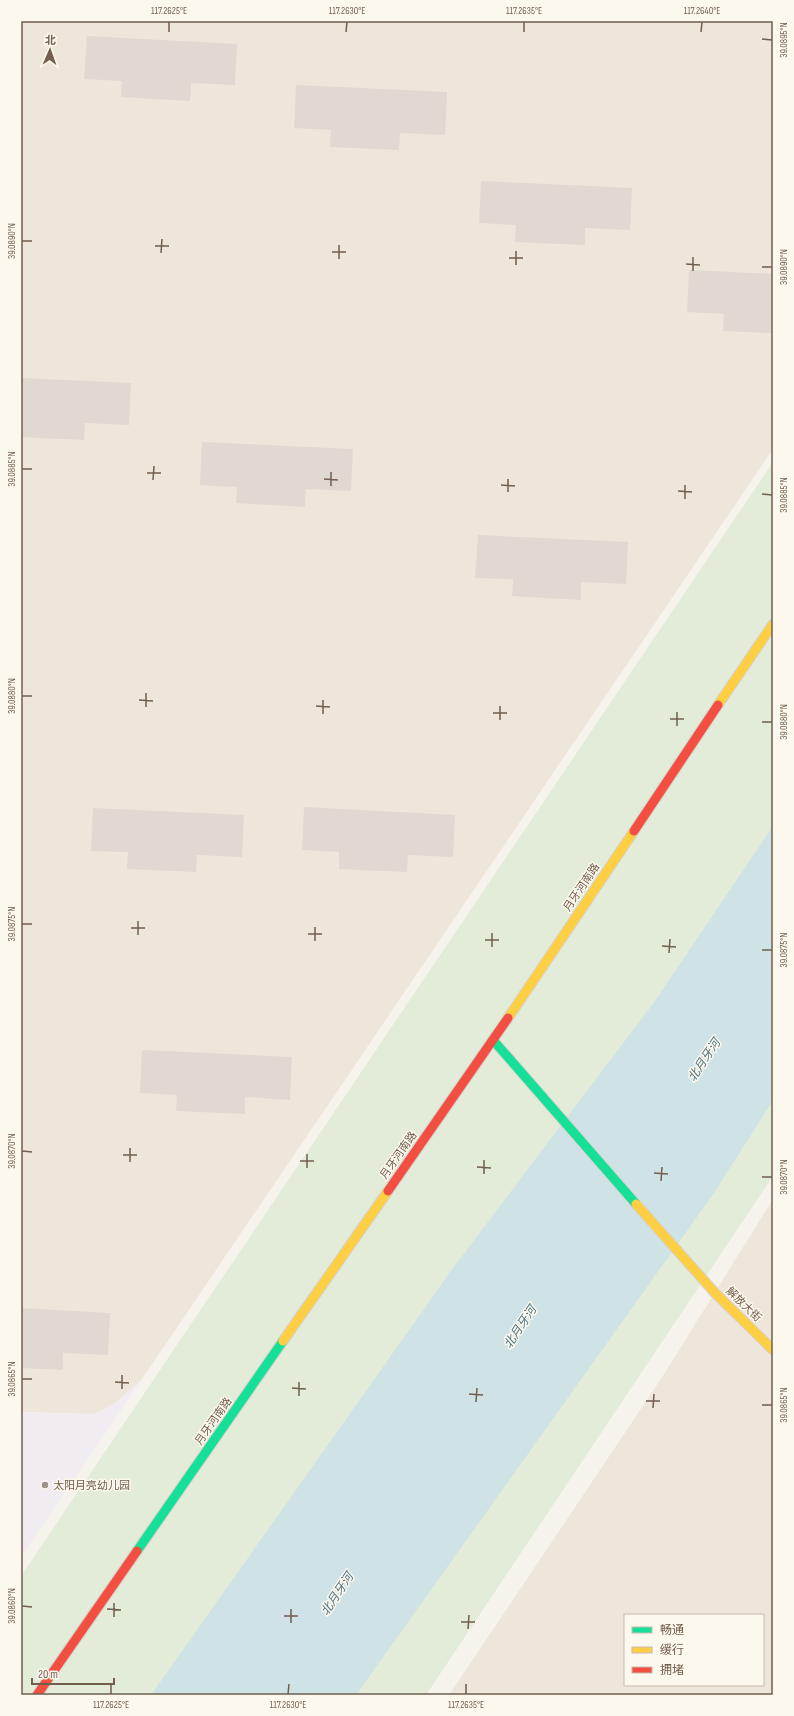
<svg xmlns="http://www.w3.org/2000/svg" width="794" height="1716" font-family="'Sofia Sans Condensed','Noto Sans SC',sans-serif">
	<style>
		.residential { fill: #eee6da; fill-rule: evenodd }
		.education { fill: #f3ebf2 }
		.green { fill: #e2ecd8 }
		.water { fill: #cfe2e5 }
		.building { fill: #dfd9d2 }
		.lines { fill: none; stroke-linecap: round; stroke-linejoin: round }
		.fast-casing { stroke: #d6d0ca; stroke-width: 11 }
		.slow-casing { stroke: #d6d0ca; stroke-width: 11 }
		.jam-casing { stroke: #d6d0ca; stroke-width: 11 }
		.fast { stroke: #16e098; stroke-width: 9 }
		.slow { stroke: #ffcf43; stroke-width: 9 }
		.jam { stroke: #f24e42; stroke-width: 9 }
		.ticks { fill: none; stroke: #715e4f; stroke-width: 1.5 }
		.poi-dot { fill: #a09286; stroke: #fdf8ee; stroke-width: 1.5 }
		.labels { text-anchor: middle; stroke-width: 3; stroke-linejoin: round; paint-order: stroke }
		.street-label { font-size: 11px; fill: #715e4f; stroke: #fdf8ee }
		.poi-label { font-size: 11px; fill: #715e4f; stroke: #fdf8ee; text-anchor: start }
		.water-label { font-size: 12px; font-style: italic; fill: #4b7482; stroke: #fdf8ee }
		.neatline { fill: none; stroke: #715e4f; stroke-width: 1.5 }
		.ticks-label { font-size: 10px; text-anchor: middle; fill: #715e4f }
	</style>
	<rect width="100%" height="100%" fill="#f6f3ec"/>
	<g class="residential">
		<path d="M21,21H773V449L142,1379L118,1401L103,1410L93,1414L21,1412Z"/>
		<path d="M773,1199V1695H449L661,1379ZM625,1615H763V1685H625Z"/>
	</g>
	<path class="education" d="M142,1379L21,1557V1412L93,1414L103,1410L118,1401Z"/>
	<path class="green" d="M773,462V1176L426,1695H21V1576Z"/>
	<path class="water" d="M773,826V1100L714,1193L356,1695H151L453,1268L655,1001Z"/>
	<g class="building">
		<path d="M87,36L237,44L235,85L191,83L190,101L121,97L122,81L84,79Z"/>
		<path d="M296,85L447,92L445,135L400,133L399,150L330,147L331,130L294,128Z"/>
		<path d="M481,181L632,188L630,230L585,228V245L515,242L516,225L479,223Z"/>
		<path d="M689,270L773,274V333L723,331L724,314L687,312Z"/>
		<path d="M21,378L131,383L129,425L85,423L84,440L21,437Z"/>
		<path d="M202,442L353,449L351,491L306,489L305,507L236,503L237,487L200,485Z"/>
		<path d="M478,535L628,542L626,584L581,582V600L512,596L513,579L475,578Z"/>
		<path d="M304,807L455,815L453,857L408,855L407,872L339,869V852L302,850Z"/>
		<path d="M93,808L244,815L242,857L197,855L196,872L127,869L128,852L91,851Z"/>
		<path d="M142,1050L292,1057L290,1100L245,1097V1114L176,1111L177,1095L140,1093Z"/>
		<path d="M21,1308L110,1313L108,1355L63,1353V1370L21,1368Z"/>
	</g>
	<g class="lines">
		<defs>
			<g id="fast">
				<path d="M493,1040L636,1204"/>
				<path d="M137,1551L283,1341"/>
			</g>
			<g id="slow">
				<path d="M718,705L773,624"/>
				<path d="M508,1018L634,831"/>
				<path d="M636,1204L715,1293L773,1350"/>
				<path d="M283,1341L388,1191"/>
			</g>
			<g id="jam">
				<path d="M634,831L718,705"/>
				<path d="M388,1191L508,1018"/>
				<path d="M37,1695L137,1551"/>
			</g>
		</defs>
		<use href="#fast" class="fast-casing"/>
		<use href="#slow" class="slow-casing"/>
		<use href="#jam" class="jam-casing"/>
		<use href="#fast" class="fast"/>
		<use href="#slow" class="slow"/>
		<use href="#jam" class="jam"/>
	</g>
	<path class="ticks" d="M169,32V22M346,32L347,22M524,32V22M701,32L702,22M762,39L772,40M22,241H32M155,246H169M332,252H346M161,253L162,239M509,258H523M339,259V245M686,264L700,265M516,265V251M762,267H772M693,271V257M22,469H32M147,473H161M324,479L338,480M153,480L154,466M501,485L515,486M331,486V472M678,491L692,492M508,492V479M762,494L772,495M685,499V485M22,696H32M139,700L153,701M316,706L330,707M146,707V693M493,713H507M323,714V700M670,719H684M500,720V706M762,722H772M677,726V712M22,924H32M131,928H145M308,934H322M138,935V921M485,940H499M315,941V927M662,946L676,947M492,947V933M762,950H772M669,953L670,939M22,1151L32,1152M123,1155H137M300,1161H314M130,1162V1148M477,1167L491,1168M307,1168V1154M654,1173L668,1174M484,1174V1160M762,1177H772M661,1181L662,1167M22,1379H32M115,1382L129,1383M292,1388L306,1389M122,1389V1375M469,1394L483,1395M299,1396V1382M646,1401H660M476,1402L477,1388M762,1405H772M653,1408L654,1394M22,1606L32,1607M107,1609L121,1610M284,1616H298M114,1617V1603M461,1622H475M291,1623V1609M468,1629L469,1615M111,1694V1684M288,1694L289,1684M466,1694V1684"/>
	<circle class="poi-dot" cx="45" cy="1485" r="4"/>
	<g class="labels">
		<g class="street-label">
			<text transform="translate(581 887) rotate(-56)" y="4">月牙河南路</text>
			<text transform="translate(398 1155) rotate(-55)" y="4">月牙河南路</text>
			<text transform="translate(744 1304) rotate(44)" y="4">解放大街</text>
			<text transform="translate(213 1421) rotate(-55)" y="4">月牙河南路</text>
		</g>
		<g class="poi-label">
			<text x="53" y="1489">太阳月亮幼儿园</text>
		</g>
		<g class="water-label">
			<text transform="translate(704 1060) rotate(-56)" y="4">北月牙河</text>
			<text transform="translate(520 1327) rotate(-56)" y="4">北月牙河</text>
			<text transform="translate(337 1594) rotate(-56)" y="4">北月牙河</text>
		</g>
	</g>
	<rect width="794" height="1716" fill="none" stroke="#fdf8ee" stroke-width="44"/>
	<rect x="624" y="1614" width="140" height="72" fill="#fdf8ee" stroke="#c5baae"/>
	<rect x="632" y="1627" width="20" height="6" fill="#16e098" stroke="#c5baae"/>
	<text x="660" y="1634" font-size="12" fill="#715e4f">畅通</text>
	<rect x="632" y="1647" width="20" height="6" fill="#ffcf43" stroke="#c5baae"/>
	<text x="660" y="1654" font-size="12" fill="#715e4f">缓行</text>
	<rect x="632" y="1667" width="20" height="6" fill="#f24e42" stroke="#c5baae"/>
	<text x="660" y="1674" font-size="12" fill="#715e4f">拥堵</text>
	<g transform="translate(50 50) rotate(2)" stroke="#fdf8ee" stroke-width="3" paint-order="stroke">
	<path d="M0-3L7 15L0 10L-7 15Z" fill="#715e4f"/>
	<text y="-6" font-size="11" font-weight="bold" text-anchor="middle" fill="#715e4f">北</text>
	</g>
	<path d="M32 1678v6h82v-6" fill="none" stroke="#715e4f" stroke-width="2"/>
	<text x="38" y="1678" font-size="12" fill="#715e4f" stroke="#fdf8ee" stroke-width="3" paint-order="stroke">20 m</text>
	<rect x="22" y="22" width="750" height="1672" class="neatline"/>
	<g class="ticks-label">
		<text x="169" y="14">117.2625°E</text>
		<text x="347" y="14">117.2630°E</text>
		<text x="524" y="14">117.2635°E</text>
		<text x="702" y="14">117.2640°E</text>
		<text transform="translate(783 40) rotate(-90)" y="4">39.0895°N</text>
		<text transform="translate(11 241) rotate(-90)" y="4">39.0890°N</text>
		<text transform="translate(783 267) rotate(-90)" y="4">39.0890°N</text>
		<text transform="translate(11 469) rotate(-90)" y="4">39.0885°N</text>
		<text transform="translate(783 495) rotate(-90)" y="4">39.0885°N</text>
		<text transform="translate(11 696) rotate(-90)" y="4">39.0880°N</text>
		<text transform="translate(783 722) rotate(-90)" y="4">39.0880°N</text>
		<text transform="translate(11 924) rotate(-90)" y="4">39.0875°N</text>
		<text transform="translate(783 950) rotate(-90)" y="4">39.0875°N</text>
		<text transform="translate(11 1151) rotate(-90)" y="4">39.0870°N</text>
		<text transform="translate(783 1177) rotate(-90)" y="4">39.0870°N</text>
		<text transform="translate(11 1379) rotate(-90)" y="4">39.0865°N</text>
		<text transform="translate(783 1405) rotate(-90)" y="4">39.0865°N</text>
		<text transform="translate(11 1606) rotate(-90)" y="4">39.0860°N</text>
		<text x="111" y="1708">117.2625°E</text>
		<text x="288" y="1708">117.2630°E</text>
		<text x="466" y="1708">117.2635°E</text>
	</g>
</svg>
